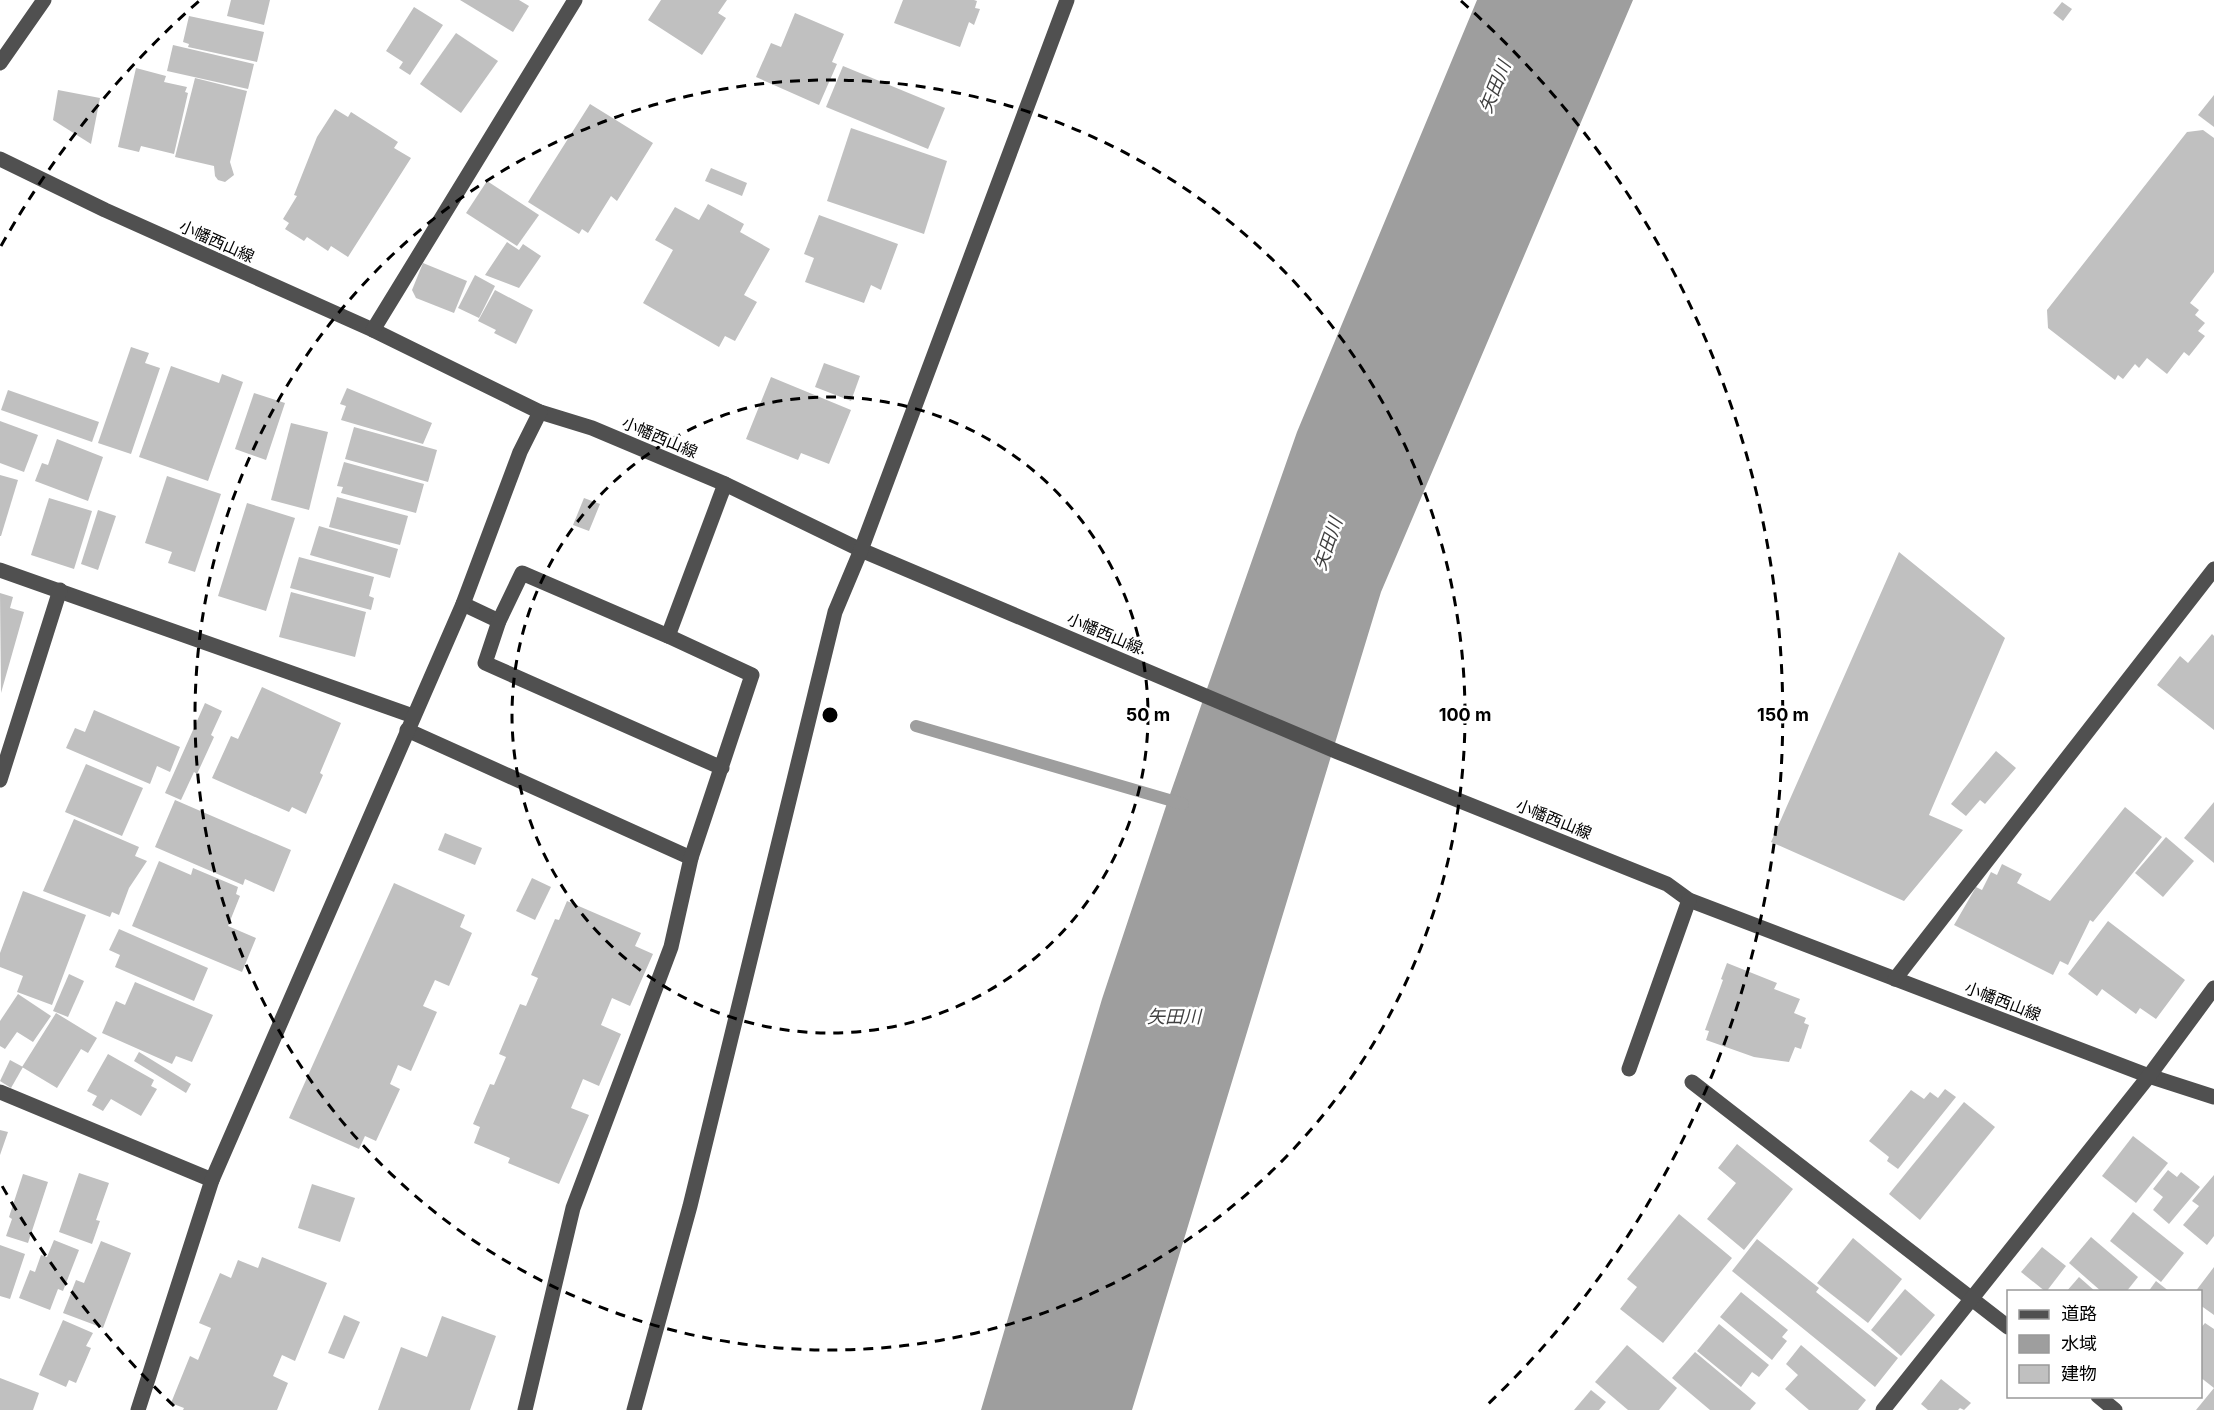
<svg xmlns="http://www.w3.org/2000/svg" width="2214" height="1410" font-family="Inter,'Noto Sans JP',sans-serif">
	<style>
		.water { fill: #9e9e9e }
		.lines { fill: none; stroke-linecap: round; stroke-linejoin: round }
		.stream { stroke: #9e9e9e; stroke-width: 12 }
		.building { fill: #c0c0c0 }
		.minor { stroke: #505050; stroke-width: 15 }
		.ring { fill: none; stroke: #000; stroke-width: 3; stroke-dasharray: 10 8 }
		.labels { text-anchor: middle; stroke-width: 5; stroke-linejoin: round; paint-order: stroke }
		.street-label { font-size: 16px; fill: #000; stroke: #fff }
		.water-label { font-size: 18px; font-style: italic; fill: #3f3f3f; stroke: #fff }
		.centre { fill: #000; stroke: #fff; stroke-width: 3 }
		.ring-label { font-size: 18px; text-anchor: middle; font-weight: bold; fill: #000; stroke: #fff; stroke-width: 5; stroke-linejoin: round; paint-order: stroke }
	</style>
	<rect width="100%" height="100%" fill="#fff"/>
	<path class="water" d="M1477,0H1633L1381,592L1132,1410H981L1102,999L1168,800L1297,432Z"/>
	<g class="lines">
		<path class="stream" d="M916,726L1183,804"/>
	</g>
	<g class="building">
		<path d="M231,0H270L264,25L227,16Z"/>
		<path d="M460,0H519L529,6L513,32Z"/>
		<path d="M661,0H727L718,13L726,18L702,55L648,20Z"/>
		<path d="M903,0H974L977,1L975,8L980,9L974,25L969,22L960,47L894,23Z"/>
		<path d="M2062,2L2072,9L2063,21L2053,13Z"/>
		<path d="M414,7L443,25L410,75L399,68L403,62L386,51Z"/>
		<path d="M795,13L844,34L832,62L837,64L819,105L756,77L771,43L781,47Z"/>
		<path d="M189,16L264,32L257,62L188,47L189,44L183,42Z"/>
		<path d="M456,33L498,61L461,113L420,84Z"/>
		<path d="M173,45L254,64L248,89L167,71Z"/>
		<path d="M843,66L945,108L928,149L826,107Z"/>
		<path d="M136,68L166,76L164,82L187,87L185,92L188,93L174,154L141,146L139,152L118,147Z"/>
		<path d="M195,78L247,91L230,162L234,175L225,182L218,180L215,176L214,166L175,157Z"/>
		<path d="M58,90L100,98L91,144L53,120Z"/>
		<path d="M2214,95V127L2198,115Z"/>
		<path d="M590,104L653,143L617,201L611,196L588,233L582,229L579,234L528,202Z"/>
		<path d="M335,109L348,117L351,112L398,142L394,148L411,158L348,257L331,246L328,251L307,237L304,241L285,229L289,223L283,219L297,196L294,195L317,137Z"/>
		<path d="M851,128L947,161L924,234L827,201Z"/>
		<path d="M2203,130L2214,138V272L2190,303L2199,310L2195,315L2205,323L2198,331L2205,336L2189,356L2184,352L2167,374L2147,358L2139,368L2135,364L2123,379L2118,375L2115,380L2048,328L2047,310L2187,132Z"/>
		<path d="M711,168L747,183L742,196L705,181Z"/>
		<path d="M487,181L539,215L517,246L466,213Z"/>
		<path d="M708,204L744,224L740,232L770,249L744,295L757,302L735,341L725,336L719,347L643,303L673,250L655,240L675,207L699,220Z"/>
		<path d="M819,215L898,244L881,290L871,285L864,303L805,282L814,258L804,254Z"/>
		<path d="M507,242L519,250L523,244L541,256L519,288L485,275Z"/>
		<path d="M423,263L467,281L454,313L416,298L412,290Z"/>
		<path d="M475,275L495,286L479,318L458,308Z"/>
		<path d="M495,290L533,310L516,344L494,333L496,330L478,321Z"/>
		<path d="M131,347L149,353L145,363L160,368L131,454L98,443Z"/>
		<path d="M824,363L860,376L851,401L815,387Z"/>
		<path d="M171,366L219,383L222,374L243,382L208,481L139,457Z"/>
		<path d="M771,377L851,410L829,464L801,453L798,460L746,439Z"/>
		<path d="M347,388L432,423L423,444L341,420L346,406L340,404Z"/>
		<path d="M8,390L99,422L92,442L1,410Z"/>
		<path d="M254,393L285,403L266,460L235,449Z"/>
		<path d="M0,421L38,435L24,472L0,463Z"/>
		<path d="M291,423L328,432L309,510L271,500Z"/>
		<path d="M354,427L437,450L428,482L345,459Z"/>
		<path d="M57,439L103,457L88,501L35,481L42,463L48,465Z"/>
		<path d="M344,462L424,484L416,513L341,493L343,487L337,486Z"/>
		<path d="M0,475L18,480L1,536H0Z"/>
		<path d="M167,476L221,494L195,572L168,563L172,552L145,543Z"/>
		<path d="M337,497L408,516L400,545L329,527Z"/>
		<path d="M49,498L92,511L74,569L31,555Z"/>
		<path d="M584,498L600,504L589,531L573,525Z"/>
		<path d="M247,503L295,518L266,611L218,596Z"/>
		<path d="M98,510L116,516L98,570L81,564Z"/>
		<path d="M319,526L398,549L390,578L310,555Z"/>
		<path d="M1899,552L2005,638L1929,815L1963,830L1904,901L1771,842Z"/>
		<path d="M299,557L374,577L369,596L374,598L371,610L290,588Z"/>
		<path d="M291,592L366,612L355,657L279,637Z"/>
		<path d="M0,593L13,597L10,608L24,612L1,693Z"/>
		<path d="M2212,634L2214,636V730L2157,685L2180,656L2188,663Z"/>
		<path d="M262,687L341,723L320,773L323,775L306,814L292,807L289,812L212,778L231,736L238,739Z"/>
		<path d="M205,703L222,711L211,735L214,737L197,774L194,772L181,800L165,793Z"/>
		<path d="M94,710L180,747L170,772L157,766L150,784L66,748L75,728L85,732Z"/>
		<path d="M1996,751L2016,768L1985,804L1980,800L1966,816L1951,804Z"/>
		<path d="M86,764L143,788L122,836L65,812Z"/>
		<path d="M175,800L291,850L274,892L245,879L243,885L155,847Z"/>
		<path d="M2214,802V863L2184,838Z"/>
		<path d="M2125,807L2162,837L2093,922L2090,920L2068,965L2060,961L2053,975L1954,925L1976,887L1982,890L1991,872L1997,875L2002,864L2022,874L2017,883L2050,901Z"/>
		<path d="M74,819L139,847L135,856L147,861L129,888L119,915L112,912L110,917L43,891Z"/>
		<path d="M445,833L482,848L475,865L438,850Z"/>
		<path d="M2166,837L2194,861L2163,897L2135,873Z"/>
		<path d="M159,861L191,875L193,868L238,887L236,894L240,896L228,926L256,938L242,972L132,926Z"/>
		<path d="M532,878L551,887L535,920L516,911Z"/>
		<path d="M394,883L465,915L460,927L472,933L449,986L435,980L423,1006L437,1012L411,1071L398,1065L390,1084L400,1089L376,1141L365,1136L359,1149L289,1118Z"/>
		<path d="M23,891L86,915L52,1005L17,992L23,976L0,967V953Z"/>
		<path d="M567,901L641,933L635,946L653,954L630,1006L612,998L601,1025L621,1034L599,1086L583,1079L571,1108L589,1115L559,1184L508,1163L510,1158L474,1143L480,1127L473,1124L490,1084L494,1085L506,1057L499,1054L520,1004L526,1006L538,978L531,975L555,919L559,920Z"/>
		<path d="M2108,921L2185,980L2156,1019L2140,1008L2136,1014L2102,989L2097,996L2068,974Z"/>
		<path d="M119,929L208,968L194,1001L115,967L120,955L109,950Z"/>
		<path d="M1727,963L1777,983L1774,989L1800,999L1794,1013L1806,1018L1804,1023L1809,1025L1801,1049L1795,1047L1789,1062L1754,1057L1706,1040L1709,1031L1705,1030L1723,980L1721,979Z"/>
		<path d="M69,974L84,981L68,1017L53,1011Z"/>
		<path d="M135,982L213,1015L192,1062L176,1056L172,1064L102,1033L116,1001L125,1005Z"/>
		<path d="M18,994L51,1016L33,1042L17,1032L5,1049L0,1046V1021Z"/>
		<path d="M56,1013L97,1038L88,1053L81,1049L57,1088L22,1067Z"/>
		<path d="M139,1052L191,1084L186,1093L134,1061Z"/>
		<path d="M108,1054L154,1080L151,1086L157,1089L141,1116L111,1099L103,1111L92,1105L97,1096L87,1091Z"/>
		<path d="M10,1060L23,1067L11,1088L0,1081Z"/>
		<path d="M1945,1089L1956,1097L1898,1169L1887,1161L1889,1157L1869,1141L1911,1090L1924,1099L1930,1092L1938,1098Z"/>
		<path d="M1964,1102L1995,1127L1920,1220L1889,1194Z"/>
		<path d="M0,1130L8,1132L0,1155Z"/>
		<path d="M2133,1136L2168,1163L2136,1203L2102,1176Z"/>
		<path d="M1737,1144L1793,1189L1744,1250L1707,1219L1736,1183L1718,1168Z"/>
		<path d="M2168,1170L2177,1177L2181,1172L2200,1187L2169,1224L2153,1210L2163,1197L2153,1189Z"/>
		<path d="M79,1173L109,1183L96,1220L100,1221L92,1244L59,1232Z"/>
		<path d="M23,1174L48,1182L28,1243L6,1236L12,1219L9,1217Z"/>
		<path d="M2214,1175V1236L2207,1245L2183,1225L2199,1206L2192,1201Z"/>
		<path d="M312,1184L355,1198L340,1242L298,1228Z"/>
		<path d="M2133,1212L2184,1253L2161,1282L2110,1241Z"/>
		<path d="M1679,1214L1732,1258L1663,1343L1620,1309L1637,1287L1627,1279Z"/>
		<path d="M2091,1237L2138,1277L2126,1292H2102L2069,1263Z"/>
		<path d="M1853,1238L1902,1279L1868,1323L1817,1283Z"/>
		<path d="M1757,1239L1819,1288L1816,1292L1898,1358L1875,1387L1732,1271Z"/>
		<path d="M54,1240L79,1250L63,1291L58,1289L50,1310L19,1298L30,1270L35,1272L41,1255L47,1257Z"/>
		<path d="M101,1241L131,1253L103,1328L63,1313L76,1280L84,1283Z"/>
		<path d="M0,1245L25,1254L10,1299L0,1296Z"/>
		<path d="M2042,1247L2066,1266L2046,1292L2021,1272Z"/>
		<path d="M262,1257L327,1283L295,1361L282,1355L273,1376L288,1383L277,1410H183L184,1408L171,1403L190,1356L198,1360L211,1328L199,1323L220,1273L231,1278L238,1260L258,1268Z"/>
		<path d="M2214,1267V1315L2200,1305V1292H2195Z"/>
		<path d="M2079,1277L2096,1292H2066Z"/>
		<path d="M2156,1281L2170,1292H2148Z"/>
		<path d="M1905,1289L1935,1315L1901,1356L1871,1330Z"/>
		<path d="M1741,1292L1788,1330L1782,1337L1787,1341L1772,1360L1720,1317Z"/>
		<path d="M344,1315L360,1322L344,1359L328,1353Z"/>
		<path d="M442,1316L496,1336L470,1410H378L401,1347L427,1357Z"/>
		<path d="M63,1320L93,1333L86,1346L91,1348L76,1383L69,1380L66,1387L39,1375Z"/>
		<path d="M2205,1323L2214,1329V1410H2196L2214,1388L2200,1377V1329Z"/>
		<path d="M1719,1324L1769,1365L1759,1377L1752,1372L1741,1387L1697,1351Z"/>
		<path d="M1627,1345L1677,1388L1659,1410H1628L1595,1382Z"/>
		<path d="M1801,1345L1866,1400L1858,1410H1809L1785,1389L1798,1375L1786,1364Z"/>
		<path d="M1695,1352L1756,1403L1750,1410H1710L1672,1378Z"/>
		<path d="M0,1378L39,1393L33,1410H0Z"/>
		<path d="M1941,1379L1971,1403L1964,1410L1960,1408L1958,1410H1928L1921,1404Z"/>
		<path d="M1591,1390L1606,1402L1599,1410H1574Z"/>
	</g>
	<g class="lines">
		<g class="minor">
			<path d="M0,63L44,0"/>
			<path d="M0,159L105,210L373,330L540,412L592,428L725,484L861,550L1338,752L1667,884L1689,900L2149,1076L2214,1097"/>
			<path d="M373,330L575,0"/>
			<path d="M0,570L413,716"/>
			<path d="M463,604L499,621"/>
			<path d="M668,636L725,484"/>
			<path d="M407,730L691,858"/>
			<path d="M0,780L60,590"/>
			<path d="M1895,979L2214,569"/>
			<path d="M1629,1069L1689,900"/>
			<path d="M1692,1082L2008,1327"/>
			<path d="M0,1092L212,1180"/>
			<path d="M2098,1396L2115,1410"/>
			<path d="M138,1410L212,1180L463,604L520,452L540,412"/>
			<path d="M525,1410L573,1208L671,947L691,858L752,675L668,636L522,573L499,621L485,663L722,768"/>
			<path d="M634,1410L690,1206L835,612L861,550L1067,0"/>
			<path d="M1883,1410L2149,1076L2214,988"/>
		</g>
	</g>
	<g class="ring">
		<circle cx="830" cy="715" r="318"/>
		<circle cx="830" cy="715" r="635"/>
		<path d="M174 1406A953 953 0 0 1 1 1184M1 246A953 953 0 0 1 199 1M1461 1A953 953 0 0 1 1486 1406"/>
	</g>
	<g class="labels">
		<g class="street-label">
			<text transform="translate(217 241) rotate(24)" y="6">小幡西山線</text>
			<text transform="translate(660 437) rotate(23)" y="6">小幡西山線</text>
			<text transform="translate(1105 633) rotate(23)" y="6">小幡西山線</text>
			<text transform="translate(1554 819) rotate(22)" y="6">小幡西山線</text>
			<text transform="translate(2003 1001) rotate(21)" y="6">小幡西山線</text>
		</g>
		<g class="water-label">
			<text transform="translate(1495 87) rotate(-68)" y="6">矢田川</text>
			<text transform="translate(1328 544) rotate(-71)" y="6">矢田川</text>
			<text x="1174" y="1023">矢田川</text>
		</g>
	</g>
	<circle cx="830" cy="715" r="9" class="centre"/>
	<g class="ring-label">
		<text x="1148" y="721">50 m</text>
		<text x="1465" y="721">100 m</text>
		<text x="1783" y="721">150 m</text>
	</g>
	<rect x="2007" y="1290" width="195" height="108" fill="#ffffff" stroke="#999999" stroke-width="1.5"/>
	<rect x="2019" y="1310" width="30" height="9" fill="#505050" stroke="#999999" stroke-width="1.5"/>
	<text x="2061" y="1320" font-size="18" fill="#000000">道路</text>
	<rect x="2019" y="1335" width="30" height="18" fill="#9e9e9e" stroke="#999999" stroke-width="1.5"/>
	<text x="2061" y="1350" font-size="18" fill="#000000">水域</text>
	<rect x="2019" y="1365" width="30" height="18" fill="#c0c0c0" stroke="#999999" stroke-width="1.5"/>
	<text x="2061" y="1380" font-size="18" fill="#000000">建物</text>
</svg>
